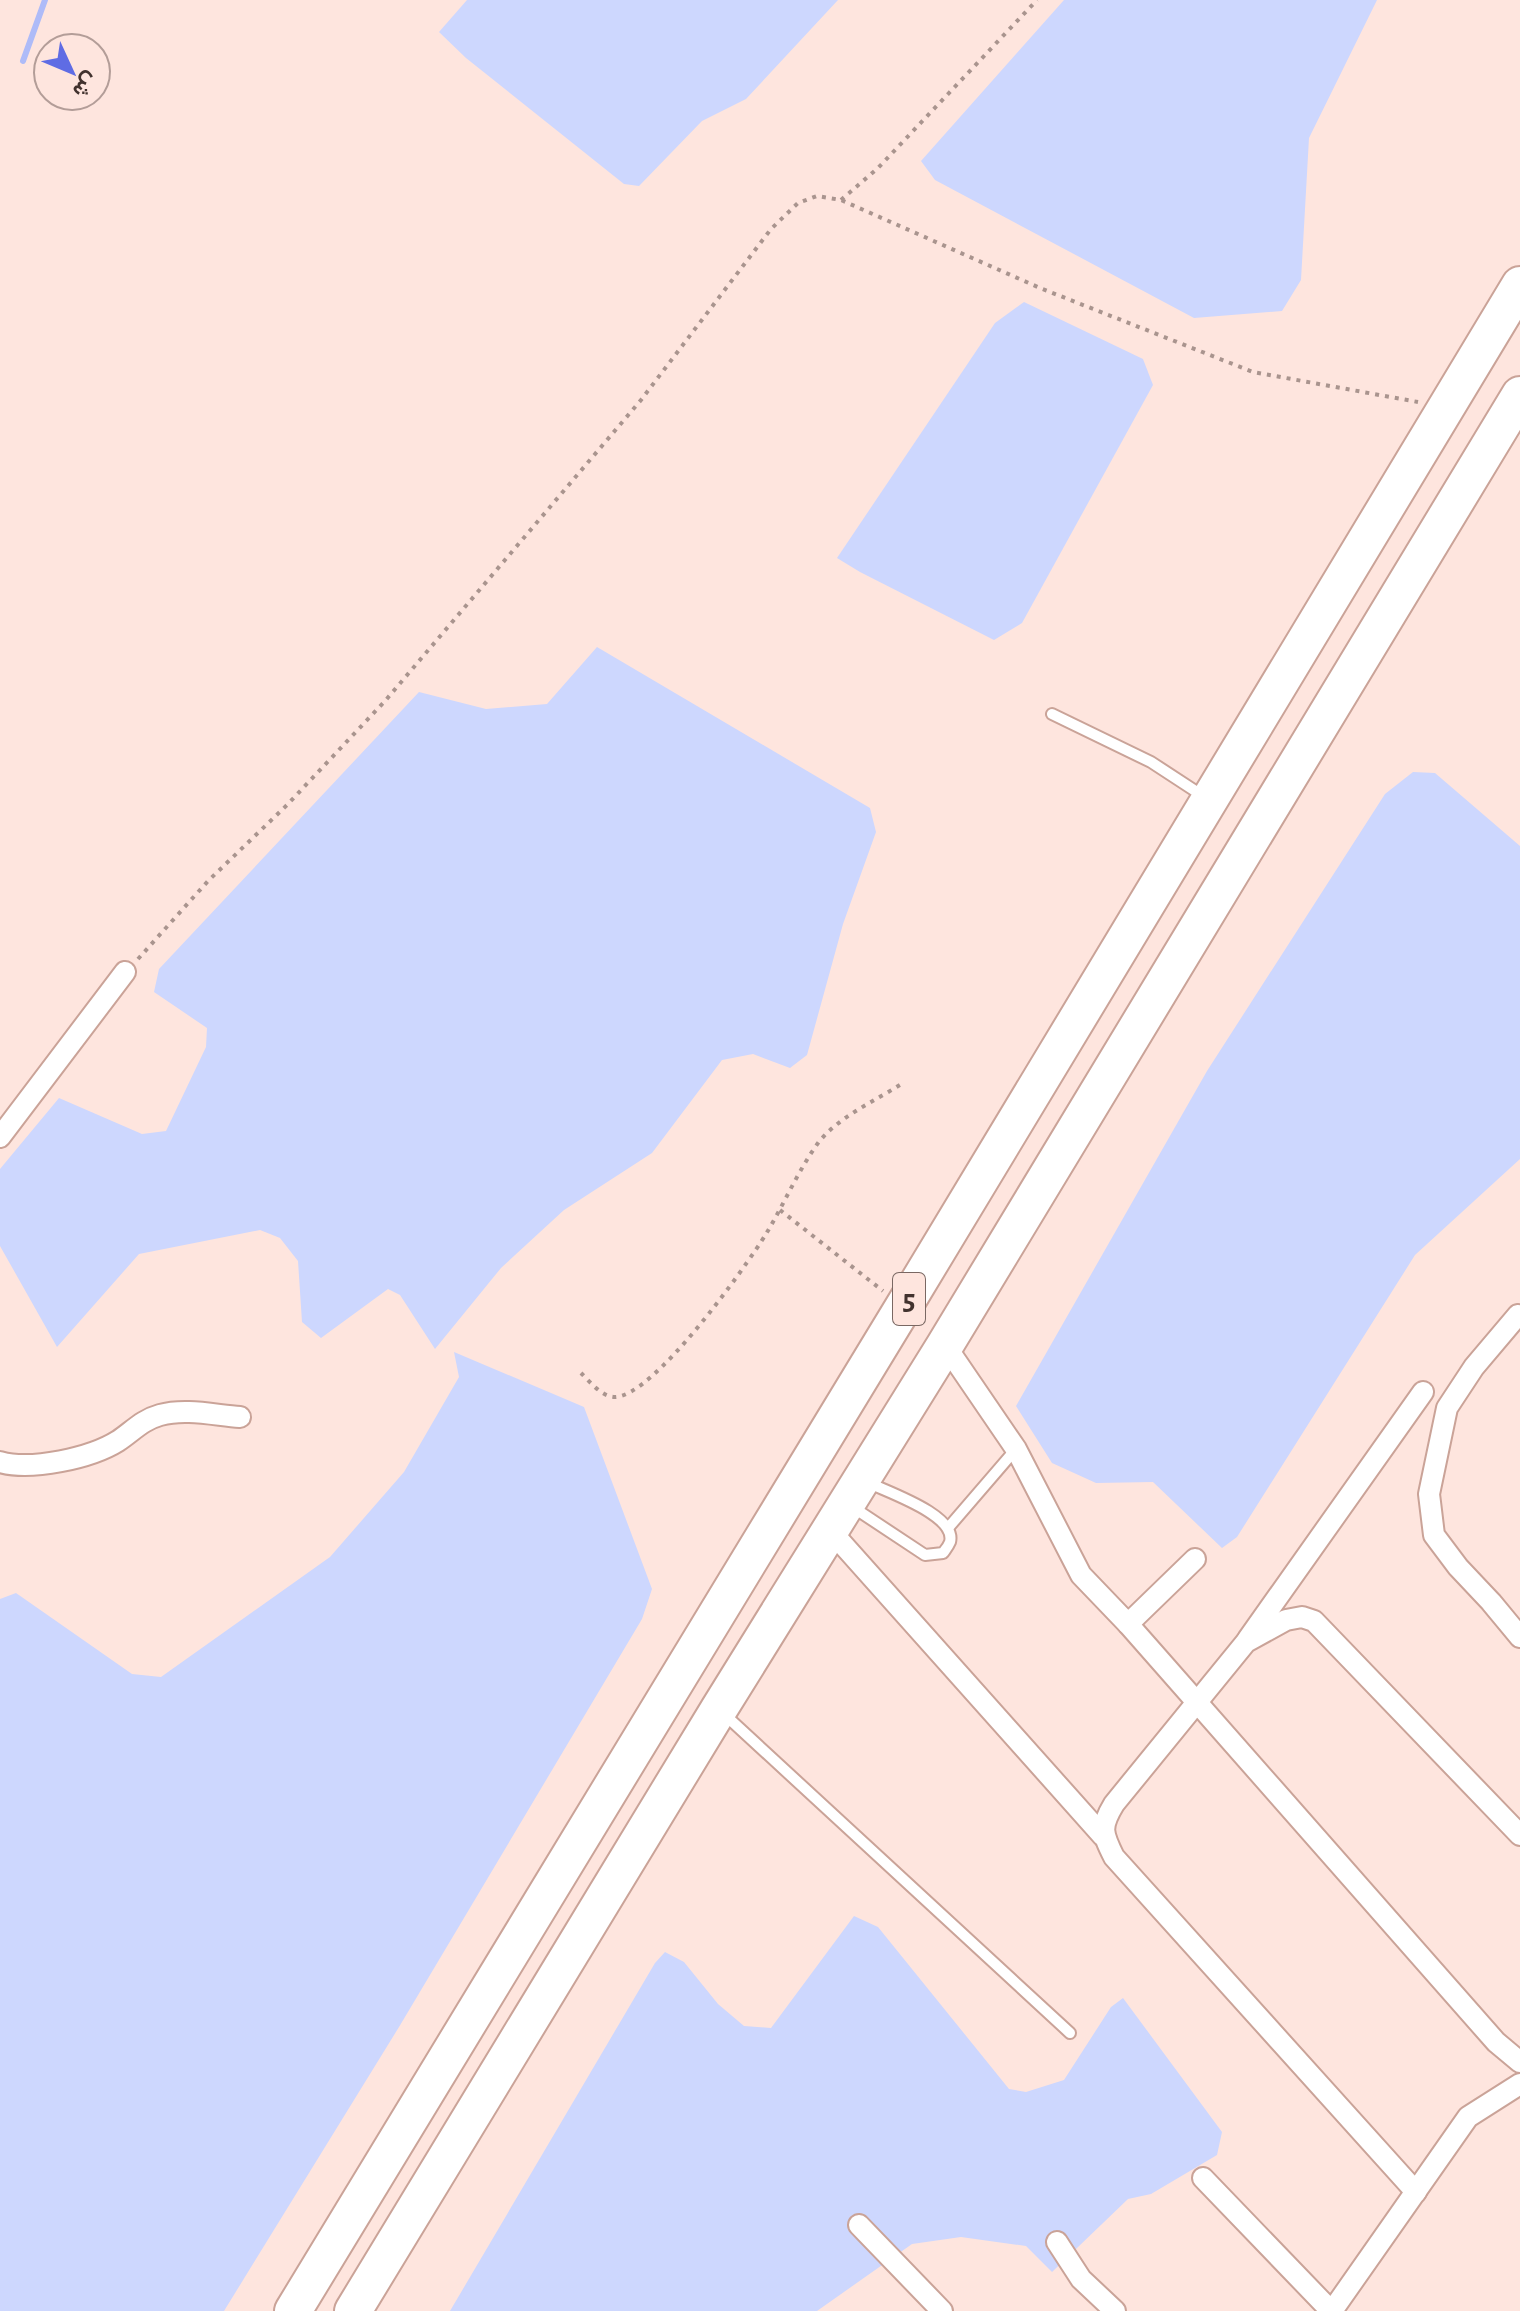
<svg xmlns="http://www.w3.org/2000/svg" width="1520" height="2311" font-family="'Alegreya Sans',Vazirmatn,sans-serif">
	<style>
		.green { fill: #cdd7fe }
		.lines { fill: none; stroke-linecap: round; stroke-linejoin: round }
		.stream { stroke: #aebbf8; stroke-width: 6 }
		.lane-casing { stroke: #caa398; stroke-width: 14 }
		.street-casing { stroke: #caa398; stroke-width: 24 }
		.highway-casing { stroke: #caa398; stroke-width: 40 }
		.path { stroke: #a9948e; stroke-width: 4; stroke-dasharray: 4 6; stroke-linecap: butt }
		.lane { stroke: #fff; stroke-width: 10 }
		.street { stroke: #fff; stroke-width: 20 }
		.highway { stroke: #fff; stroke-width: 36 }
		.labels { text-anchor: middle; stroke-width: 6; stroke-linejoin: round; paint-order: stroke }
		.shield { fill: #fee5de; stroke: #7a6863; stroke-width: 2 }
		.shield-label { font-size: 30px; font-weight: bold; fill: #42322e }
	</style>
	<rect width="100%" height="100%" fill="#fee5de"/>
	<g class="green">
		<path d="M467,0H838L746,99L702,121L639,186L624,184L466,58L439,32Z"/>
		<path d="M1064,0H1377L1309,138L1301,280L1282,311L1194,318L935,180L921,161Z"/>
		<path d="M1024,302L1143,359L1153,385L1022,623L994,640L860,572L837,558L995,323Z"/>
		<path d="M597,647L870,808L876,832L843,924L807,1055L790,1068L753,1054L722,1060L652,1153L564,1210L501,1268L435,1349L400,1295L388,1289L321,1338L302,1322L298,1261L280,1238L260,1230L139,1254L57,1347L0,1246V1169L59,1098L142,1134L166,1131L206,1047L207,1028L154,992L159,969L419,692L486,709L547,704Z"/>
		<path d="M1413,772L1435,773L1520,846V1159L1415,1255L1237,1537L1222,1548L1153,1482L1096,1483L1052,1463L1016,1406L1207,1071L1385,794Z"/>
		<path d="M454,1352L584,1407L652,1589L642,1619L399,2027L224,2311H0V1599L16,1593L132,1674L161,1677L330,1557L404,1472L459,1377Z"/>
		<path d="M854,1916L878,1927L1009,2089L1026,2092L1064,2080L1111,2007L1123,1998L1222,2132L1217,2155L1151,2194L1128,2199L1052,2272L1026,2246L961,2237L912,2244L817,2311H450L655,1963L665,1952L684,1962L718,2004L744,2026L771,2028Z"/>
	</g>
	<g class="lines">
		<path class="stream" d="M23,61L45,0"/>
		<defs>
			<g id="lane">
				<path d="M1052,714L1151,762L1203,796"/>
				<path d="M851,1506L925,1555L943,1553C945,1550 948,1547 950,1542C957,1515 887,1492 867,1482"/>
				<path d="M948,1528L1016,1449"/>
				<path d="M724,1714L1070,2033"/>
			</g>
			<g id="street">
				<path d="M0,1137L125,972"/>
				<path d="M1518,1315L1474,1367L1447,1408L1429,1494L1434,1535L1458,1567L1491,1602L1520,1637"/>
				<path d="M945,1345L1016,1449L1081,1575L1128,1624L1496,2042L1520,2062"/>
				<path d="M0,1462C31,1471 91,1458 118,1441C133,1431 142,1420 160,1415C185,1408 214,1415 240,1417"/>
				<path d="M830,1530L1103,1836"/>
				<path d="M1128,1624L1195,1559"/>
				<path d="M1248,1639L1423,1392"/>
				<path d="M1203,2178L1331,2311"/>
				<path d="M1416,2192L1114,1857C1102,1833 1100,1827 1114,1804L1246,1642L1286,1620L1302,1617L1314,1621L1520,1835"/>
				<path d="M859,2225L942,2311"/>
				<path d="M1057,2242L1081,2279L1115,2311"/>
				<path d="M1332,2311L1468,2117L1520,2084"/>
			</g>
			<g id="highway">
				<path d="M293,2311L904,1306L1520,285"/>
				<path d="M353,2311L719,1709L945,1345L1520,395"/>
			</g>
		</defs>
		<use href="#lane" class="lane-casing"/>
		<use href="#street" class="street-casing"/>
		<use href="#highway" class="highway-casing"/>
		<g class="path">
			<path d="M841,200L878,168L1037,0"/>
			<path d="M138,959L208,881L287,805L385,701L641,400L771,229L798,203L817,196L841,200L1040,288L1253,372L1418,402"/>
			<path d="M780,1210L883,1291"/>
			<path d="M581,1373C590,1382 602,1397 615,1397C654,1396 745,1268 766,1234C784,1204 798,1171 818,1143C838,1117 875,1101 903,1083"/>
		</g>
		<use href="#lane" class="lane"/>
		<use href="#street" class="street"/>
		<use href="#highway" class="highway"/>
	</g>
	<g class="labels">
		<rect class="shield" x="893" y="1273" width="32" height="52" rx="6"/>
		<g class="shield-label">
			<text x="909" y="1309">5</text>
		</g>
	</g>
	<g transform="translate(72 72) rotate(134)"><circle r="38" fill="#fee5de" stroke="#b39d98" stroke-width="2"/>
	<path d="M0-6L14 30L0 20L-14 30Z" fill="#5f6ce4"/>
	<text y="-12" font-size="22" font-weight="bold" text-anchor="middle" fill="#42322e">ش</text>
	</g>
</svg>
